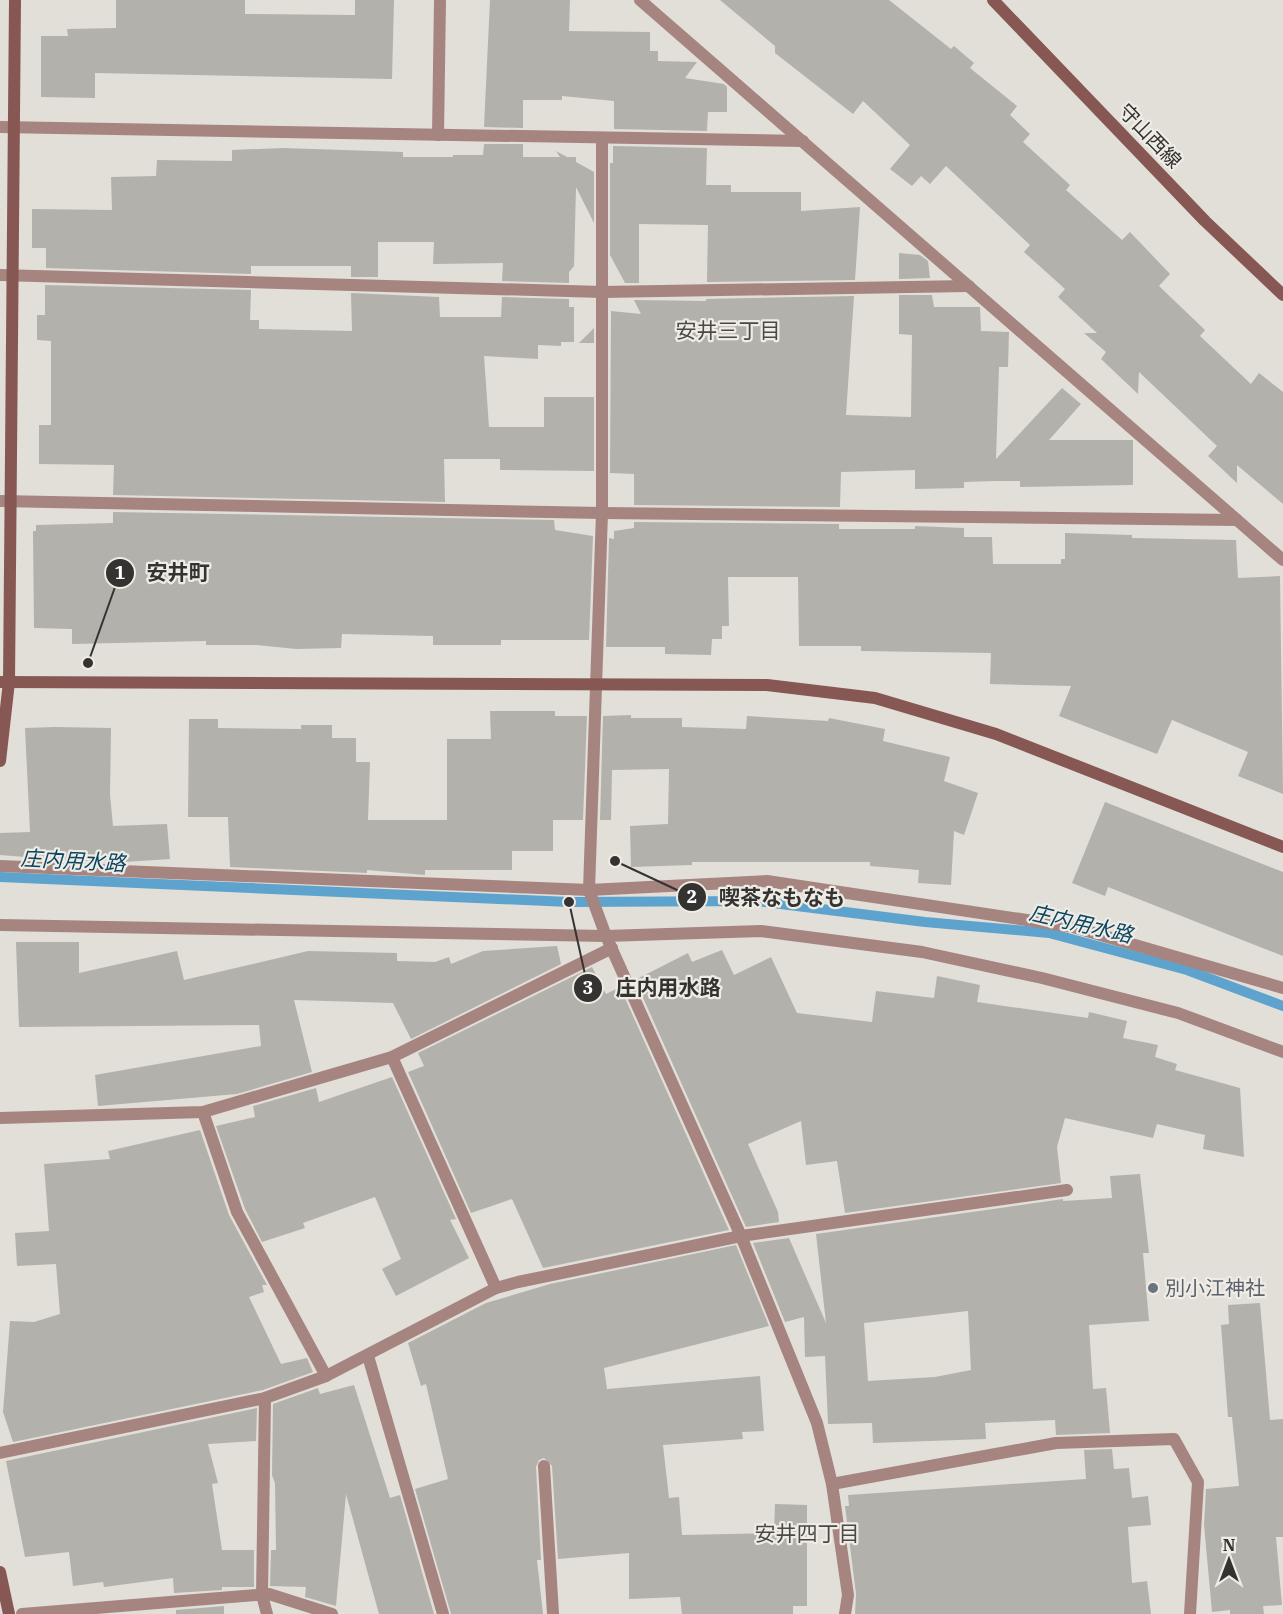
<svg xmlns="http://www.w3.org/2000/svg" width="1283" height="1614" font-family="'IBM Plex Serif','Noto Sans JP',serif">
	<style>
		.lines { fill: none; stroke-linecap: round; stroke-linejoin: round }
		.stream { stroke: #5da3cd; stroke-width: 10 }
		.building { fill: #b3b1ab; fill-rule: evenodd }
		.street { stroke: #a68480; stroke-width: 12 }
		.secondary { stroke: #875853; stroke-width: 12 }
		.worship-dot { fill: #6b7280; stroke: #efece5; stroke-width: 2 }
		.labels { text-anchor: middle; stroke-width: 4.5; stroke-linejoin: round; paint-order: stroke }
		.street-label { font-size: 20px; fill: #343331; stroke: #efece5 }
		.worship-label { font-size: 20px; fill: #5b616d; stroke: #efece5; text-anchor: start }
		.neighbourhood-label { font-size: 21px; fill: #4b4943; stroke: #efece5 }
		.water-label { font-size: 21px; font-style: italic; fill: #0a4561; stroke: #efece5 }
		.leader { fill: none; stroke: #343331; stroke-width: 2 }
		.callout-dot { fill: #343331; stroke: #efece5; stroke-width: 2 }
		.mark-label { font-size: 18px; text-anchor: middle; font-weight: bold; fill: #fff }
		.callout-label { font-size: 21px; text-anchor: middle; font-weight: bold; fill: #343331; stroke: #efece5; stroke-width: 4.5; stroke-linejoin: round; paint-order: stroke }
	</style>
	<rect width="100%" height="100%" fill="#e1dfd8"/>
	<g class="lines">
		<path class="stream" d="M0,877L569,902L757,901L925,922L1049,933L1187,970L1283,1006"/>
	</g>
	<g class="building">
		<path d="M116,0H245V14L355,15V0H394L392,79L95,73V98L41,97V36H68L67,29L116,28Z"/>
		<path d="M490,0H570L569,31L650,32V51H658V61L697,62L685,78L724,84L727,87V112H708L707,131L614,129V101L562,96V100H523V128L484,127Z"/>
		<path d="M720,0H889L951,49L954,46L974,63L970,68L1017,106L1010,115L1030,134L1023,142L1070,185L1066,190L1122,240L1130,232L1170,274L1159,286L1205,330L1200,336L1251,384L1259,373L1283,392V504L1237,465V483L1208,456L1217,446L1139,372L1138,394L1101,359L1106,352L1084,333H1097L1058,297L1065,289L1024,252L1030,245L946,166L930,184L921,176L912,186L890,169L910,145L863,101L853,114L775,53V46Z"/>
		<path d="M484,144H523V157H560L556,151L567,157H576V162L594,172V223L576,187L574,266L569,272V283L502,281L503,263L433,264L434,242H378V277H351V266H251V274L46,268V248H32V209L112,210L111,177L156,176L157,160L232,161V150L283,148L403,152V157H453V155H483Z"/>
		<path d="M613,146L707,148L706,185H731V192H801V211L860,207L855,280L707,282L708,225L639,224V283H625L610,255V163H613Z"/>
		<path d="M899,253L920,255L928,261L930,278L899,279Z"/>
		<path d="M45,285L251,290L250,320H259V329L352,331L351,293L439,297L440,317H501L502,297L569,299V307H574V342H561V346L538,345V359L484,356L489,427H544V397H594V471L500,470V459H444L445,502L113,495L114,465L39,464V425H51V341L37,340V315H45Z"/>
		<path d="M899,295H932L934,307H980L981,331L1009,332L1008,367H999L996,459L1062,388L1081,404L1049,440H1133V485L1020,487V481H996L964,482V488L915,489V470L841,472L840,507L634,505V474L610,473L611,311L641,314L634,300L706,301V299L854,296L846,415L911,417L912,335L899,334Z"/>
		<path d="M594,328V343H579Z"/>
		<path d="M113,512L554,520L555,530L593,536L589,640H501V645H433V636L342,634L341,648L296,649L257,645H206V641L72,644V629L34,628L33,531H36V525L113,523Z"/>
		<path d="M634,522L839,524V529H915V526L964,528V537H992L993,564H1061V559H1065V533L1132,535V538L1236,540L1238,578L1280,576L1283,794L1238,776L1248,752L1172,720L1157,754L1059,716L1071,686L990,684L991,653L861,651V646H799L798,577H728L729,626H722V639H712L711,655L665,654V647H606L609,538L614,539V531L634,528Z"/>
		<path d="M490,711H555V716H587L583,820H553V851H512V870H425V875L367,870V873L230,867L228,817H188L189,719H218V728L301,729V725H332V738H356V762H370L368,820H447V739H491Z"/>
		<path d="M631,715V718H682V727L746,729L747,716L828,721L829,718L885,729L883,741L950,757L944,781L978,793L964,835L954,831L951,885L918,883L919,870L870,866V862H692V865L631,867L630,826L668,824L669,769L612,770L611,820H600L603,716Z"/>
		<path d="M55,727L111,728L110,795L113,826L167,824L170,859L124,862L123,860L75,861L0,855V833L30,832L25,728Z"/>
		<path d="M1105,802L1283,872V956L1108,887L1105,896L1072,883Z"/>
		<path d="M16,942H79V973L177,951L184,980L308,951L397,953V961L435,962L449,957L451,964L483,951L557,946L561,964L411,1039L393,1003L294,1000L312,1072L237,1094L98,1106L95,1075L261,1046L259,1025L19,1027Z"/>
		<path d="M722,950L734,975L771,957L797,1013L872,1022L876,991L934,998L937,976L980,985L977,1002L1088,1018L1089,1012L1127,1021L1123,1038L1158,1045L1155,1057L1177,1064L1175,1070L1240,1088L1244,1157L1203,1149L1205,1135L1157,1124L1153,1138L1065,1118L1057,1147L1061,1183L845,1213L837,1161L806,1165L801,1121L748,1144L778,1212L779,1222L746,1227L635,980L688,953L692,962Z"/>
		<path d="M592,967L606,994L620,987L729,1230L543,1268L512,1199L471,1213L408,1072L424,1066L418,1053Z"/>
		<path d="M392,1077L456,1219L450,1220L469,1258L396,1296L382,1269L401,1259L375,1197L303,1223L305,1228L262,1242L245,1209L216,1126L255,1117L253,1106L316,1088L319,1102Z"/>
		<path d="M200,1130L229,1215L267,1285H262L264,1292L249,1297L281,1364L307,1358L313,1372L263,1390L13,1442L3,1412L10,1321L34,1322L60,1314L56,1264L17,1266L15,1233L49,1231L44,1164L110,1159L108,1151Z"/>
		<path d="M1140,1174L1149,1253H1143L1149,1321L1089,1325L1093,1389L1106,1388L1110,1433L1056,1435L1055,1420L985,1423L986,1439L873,1443L872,1423L828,1424L825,1356L805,1357L804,1317L785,1322L753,1243L789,1238L826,1323L816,1234L1063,1199V1201L1112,1198L1110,1176ZM968,1311L971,1370L935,1377L868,1381L864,1323Z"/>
		<path d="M736,1245L769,1326L604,1368L607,1389L760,1376L764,1431L742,1432L743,1439L663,1445L669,1498L679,1497L682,1535L774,1533L775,1504L807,1505V1606H793V1614H682L680,1597L629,1599V1553L558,1559L552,1466L544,1458L539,1460L536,1467L541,1560H537L543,1614H451L415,1489L448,1479L426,1384L421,1386L408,1343L486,1303L550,1284Z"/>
		<path d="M1260,1303L1270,1420L1283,1419V1537H1276L1282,1605L1263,1606L1264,1614H1230V1610L1212,1612L1204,1525L1206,1489L1239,1486L1232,1417H1228L1221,1325L1229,1324L1228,1305Z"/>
		<path d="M354,1385L390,1498L400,1495L434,1614H379L346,1494L336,1606L305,1597L306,1587L270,1586L271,1550H276L275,1483L272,1475L273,1404L318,1388L320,1394Z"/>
		<path d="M257,1408L256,1441L208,1444L218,1483L212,1484L222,1550H254V1587H222V1590L174,1593L173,1578L104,1587L103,1582L73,1586L69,1552L25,1557L6,1461Z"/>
		<path d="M1112,1449L1114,1469L1129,1468L1132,1498L1148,1496L1151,1525L1128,1527L1132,1583L1147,1581L1151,1614H855L856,1594L845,1506H849L848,1495L1086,1479L1084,1450Z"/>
		<path d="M224,1606V1614H176V1610Z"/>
	</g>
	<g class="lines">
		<g class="street">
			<path d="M640,0L1283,560"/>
			<path d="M0,127L803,141"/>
			<path d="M438,135L440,0"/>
			<path d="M602,138V513L589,890L606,936L741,1236L817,1423L832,1484L848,1595L845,1614"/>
			<path d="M0,275L602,292L969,286"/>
			<path d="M0,501L602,513L1237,520"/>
			<path d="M0,866L589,890L767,881L1073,927L1283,988"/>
			<path d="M0,925L606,936L761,931L922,952L1042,978L1178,1013L1283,1052"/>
			<path d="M392,1057L496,1288"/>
			<path d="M203,1112L237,1212L326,1376"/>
			<path d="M0,1118L203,1112L392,1057L612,948"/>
			<path d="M368,1356L443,1614"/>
			<path d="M265,1398L262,1595L267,1614"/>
			<path d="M0,1453L265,1398L326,1376L496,1288L518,1282L741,1236L1067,1190"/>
			<path d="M544,1466L553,1614"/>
			<path d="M832,1484L1056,1443L1174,1439L1198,1482L1190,1614"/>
			<path d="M22,1614L269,1594L332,1614"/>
		</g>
		<g class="secondary">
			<path d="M993,0L1205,221L1283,295"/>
			<path d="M0,682L767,685L875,698L996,734L1283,847"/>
			<path d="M0,761L9,682L15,0"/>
			<path d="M0,1572L9,1614"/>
		</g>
	</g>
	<circle class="worship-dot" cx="1153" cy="1288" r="6"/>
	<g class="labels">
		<g class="street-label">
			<text transform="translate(1150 136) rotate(46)" y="7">守山西線</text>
		</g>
		<g class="worship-label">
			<text x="1165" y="1295">別小江神社</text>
		</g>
		<g class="neighbourhood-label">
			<text x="728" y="338">安井三丁目</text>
			<text x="807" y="1541">安井四丁目</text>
		</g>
		<g class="water-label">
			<text transform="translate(73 861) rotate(3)" y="7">庄内用水路</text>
			<text transform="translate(1081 924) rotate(13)" y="7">庄内用水路</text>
		</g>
	</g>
	<path class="leader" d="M88 663L120 573M615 861L692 897M569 902L588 988"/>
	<g class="callout-dot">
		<circle cx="88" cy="663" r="6"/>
		<circle cx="615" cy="861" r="6"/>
		<circle cx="569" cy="902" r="6"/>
		<circle cx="120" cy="573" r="15"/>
		<circle cx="692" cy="897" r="15"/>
		<circle cx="588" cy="988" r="15"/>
	</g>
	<g class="mark-label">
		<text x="120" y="579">1</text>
		<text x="692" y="903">2</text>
		<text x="588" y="994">3</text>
	</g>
	<g class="callout-label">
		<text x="178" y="580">安井町</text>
		<text x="782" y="905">喫茶なもなも</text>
		<text x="668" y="995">庄内用水路</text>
	</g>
	<g transform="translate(1229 1560)" stroke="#efece5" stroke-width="4.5" paint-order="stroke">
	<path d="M0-4.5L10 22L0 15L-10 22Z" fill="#343331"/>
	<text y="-9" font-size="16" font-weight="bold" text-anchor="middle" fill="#343331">N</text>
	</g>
</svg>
